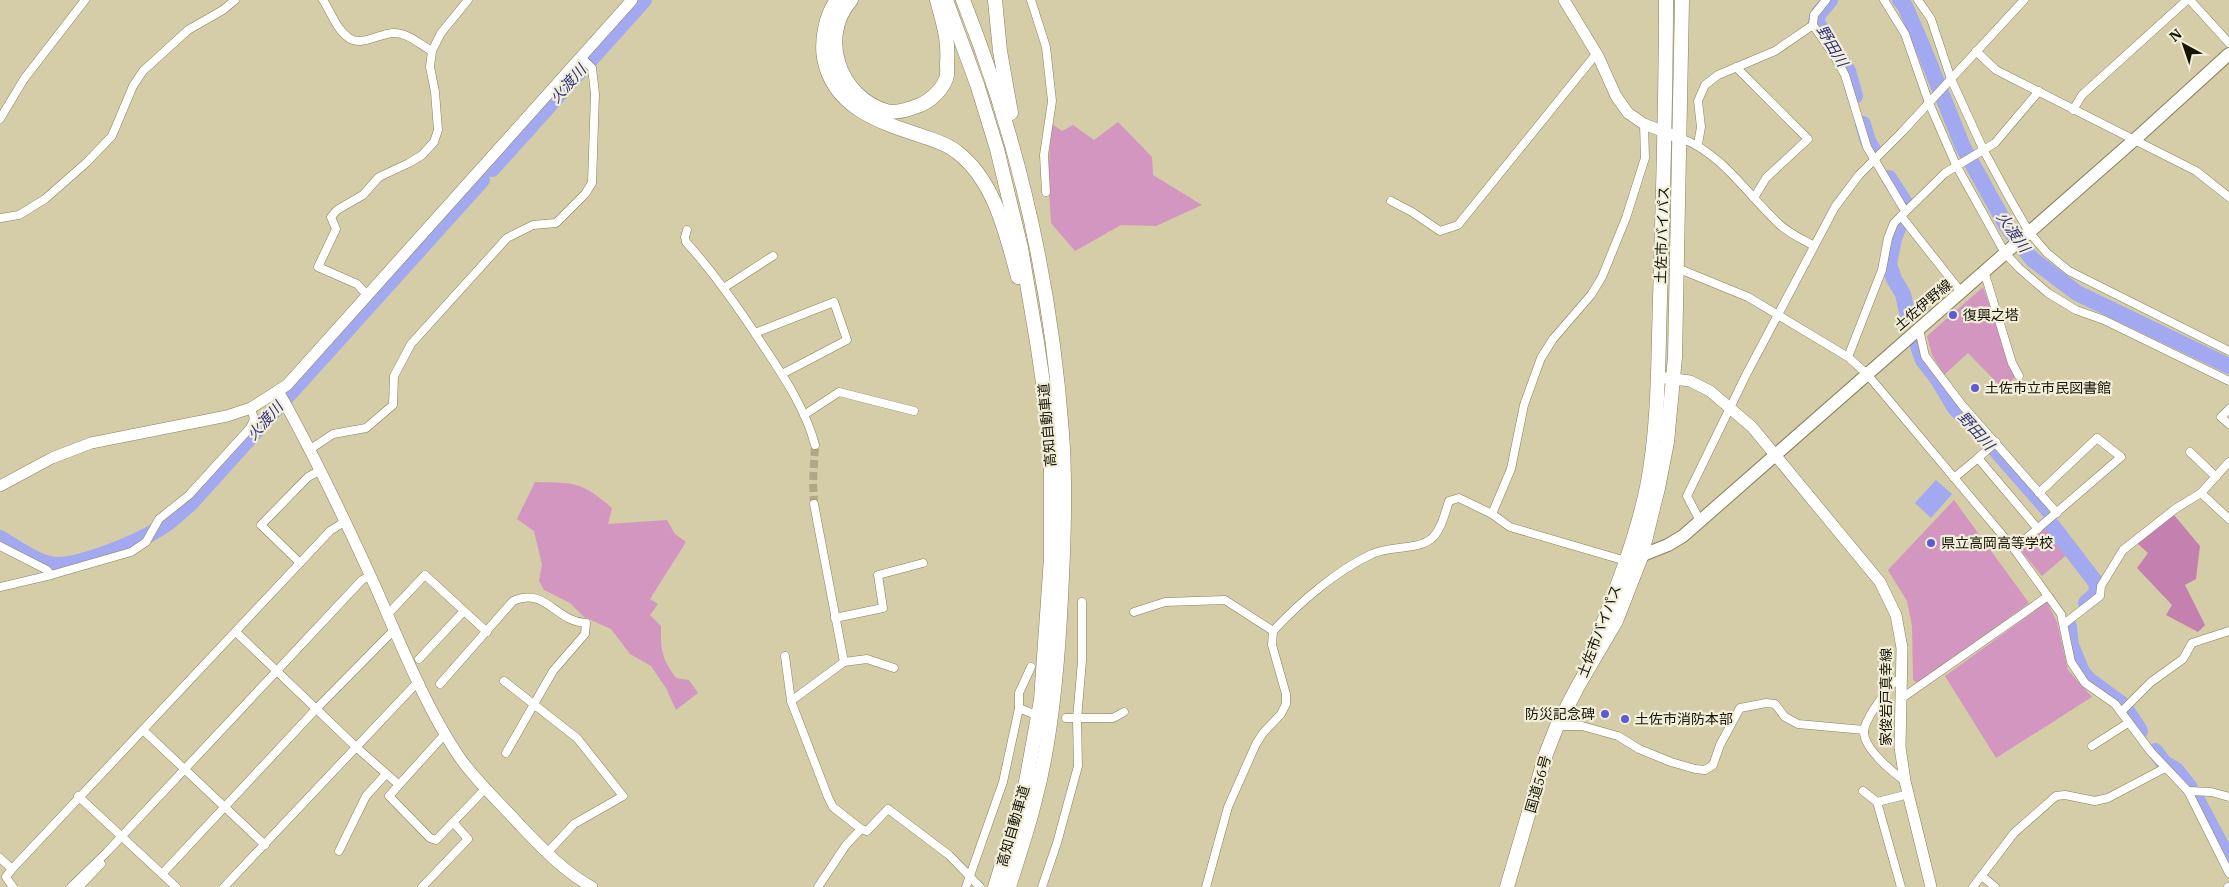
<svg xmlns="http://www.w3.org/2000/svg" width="2229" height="887" font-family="'IBM Plex Serif','Noto Sans JP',serif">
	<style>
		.green { fill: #d396c0 }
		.forest { fill: #c481af }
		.water { fill: #a2a9f0 }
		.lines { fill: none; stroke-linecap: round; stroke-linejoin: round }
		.river { stroke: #a2a9f0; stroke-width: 16 }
		.street-tunnel { stroke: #aea887; stroke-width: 8; stroke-dasharray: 8 4; stroke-linecap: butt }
		.street-casing { stroke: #87805c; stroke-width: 9 }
		.secondary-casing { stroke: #87805c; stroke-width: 12 }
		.primary-casing { stroke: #87805c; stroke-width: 14 }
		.highway-casing { stroke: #87805c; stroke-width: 15 }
		.street { stroke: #fff; stroke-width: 8 }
		.secondary { stroke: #fff; stroke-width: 11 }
		.primary { stroke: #fff; stroke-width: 12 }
		.highway { stroke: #fff; stroke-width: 14 }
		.poi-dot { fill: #5d5bd4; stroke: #f1eeda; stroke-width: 2 }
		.labels { text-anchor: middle; stroke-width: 4.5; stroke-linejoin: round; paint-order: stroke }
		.street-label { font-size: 14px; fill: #161305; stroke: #f1eeda }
		.poi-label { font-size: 14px; fill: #161305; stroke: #f1eeda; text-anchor: start }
		.water-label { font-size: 15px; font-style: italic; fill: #302e7e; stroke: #f1eeda }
	</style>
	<rect width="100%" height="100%" fill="#d4cda7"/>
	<g class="green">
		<path d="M1118,122L1152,157L1153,175L1202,205L1156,226L1121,225L1075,251L1051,223L1048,175L1052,124L1062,131L1073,125L1094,140Z"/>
		<path d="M1983,287L2015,377L2003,389L1968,353L1944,375L1932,355L1927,336Z"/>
		<path d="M535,482C575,483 581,481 612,508L608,524L667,520L675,534L686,542L650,599L658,604L650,615L661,626C661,651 661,657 676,678L689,680L698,693L676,710L666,688L651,666L630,654L611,629L584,617L570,603L544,590L539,581L542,565L534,531L517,519Z"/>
		<path d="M1954,500L2029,603L1917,683L1913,680L1912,626L1907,601L1888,570Z"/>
		<path d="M2048,526L2069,553L2042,576L2023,553V547Z"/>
		<path d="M2047,602L2057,622L2068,670L2092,697L1996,758L1945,676Z"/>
	</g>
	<path class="forest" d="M2174,515L2200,546L2196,579L2185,585L2205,625L2198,632L2166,615L2172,605L2137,568L2148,553L2137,543Z"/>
	<path class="water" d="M1936,480L1952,494L1931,518L1915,503Z"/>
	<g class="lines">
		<g class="river">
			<path d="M1830,0L1819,13L1816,21L1848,71L1855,96"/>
			<path d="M1900,0L1905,6L1922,45L1963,147L2006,225L2032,259L2077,293L2229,366"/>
			<path d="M1863,124L1868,141L1874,151"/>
			<path d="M492,169L644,0"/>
			<path d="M1889,178L1905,203"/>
			<path d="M1900,223L1894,239L1889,264L1894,279L1903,294L1908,317"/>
			<path d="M1916,341L1923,360L1937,378L1955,408L1981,433L2050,512"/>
			<path d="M2051,524L2097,584L2096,594L2086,603"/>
			<path d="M0,538C16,547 36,563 55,565C81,566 142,541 163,526C173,520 181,511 190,504L482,180"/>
			<path d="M2069,626L2071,645L2082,672L2089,680L2123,705L2140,731"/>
			<path d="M2155,751L2164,763L2176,770L2190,788"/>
			<path d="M2194,794L2229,860"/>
		</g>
		<path class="street-tunnel" d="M814,504L813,483L815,445"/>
		<defs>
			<g id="street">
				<path d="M323,0C331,12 336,29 349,38C362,47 379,33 394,33C409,33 420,45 432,51"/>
				<path d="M1031,0L1046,47L1052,101L1044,155L1046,192"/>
				<path d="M1826,0L1814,15L1813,25L1835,57L1845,75L1867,147L1905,211"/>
				<path d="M1884,0L1905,34L1929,103L1956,165L2005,253L2019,268L2048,293L2076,310L2104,320L2229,381"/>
				<path d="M1918,0L1931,19L1951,79L1984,151L2010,199L2029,232L2047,253L2069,271L2229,351"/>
				<path d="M2190,0L2229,43"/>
				<path d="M1976,51L1996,70L2196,171L2229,197"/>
				<path d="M1736,67L1808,139L1766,178L1754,198"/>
				<path d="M2073,110L2082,95L2187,0"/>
				<path d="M0,119L24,79L85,0"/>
				<path d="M1680,138C1721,152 1747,194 1778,223C1788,233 1802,239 1814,246"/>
				<path d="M1698,144L1701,127L1698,101L1705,85L1718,75L1775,51L1813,25"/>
				<path d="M1391,201L1412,212L1440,231L1458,225L1597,53"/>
				<path d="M1901,216L1961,292"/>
				<path d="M1,218L19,215L45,199L86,163L112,136L133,86L143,71L188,30L223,10L235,0"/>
				<path d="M687,230L685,237L686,242C716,275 740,310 764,347C784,377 806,410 815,445"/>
				<path d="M1677,268L1748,297L1848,357L1867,374L2014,549L2048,596L2061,614L2071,662L2085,683L2115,704L2151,752L2188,791L2229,873"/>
				<path d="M1984,271L2012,363L2019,376"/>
				<path d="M725,287L773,256"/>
				<path d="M367,295L357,284L318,267L336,229L331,217L337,210L363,195L379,177L409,163L422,155L434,142L438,130L435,92L430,67L432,51L441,33L468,0"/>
				<path d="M1919,329L1925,356L1962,405L2057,513"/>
				<path d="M755,333L834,302L847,340L782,374"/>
				<path d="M1848,357L1882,270L1888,238L1894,223L1945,173L1995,143L2039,91"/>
				<path d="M2229,409L2221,417L2229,424"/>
				<path d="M804,415L839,392L914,411"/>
				<path d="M309,450L333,434L366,428L393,405L394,376L411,344L507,238L533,225L556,223L585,194L592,183L595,94L592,68L581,57"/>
				<path d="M2190,452L2216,477"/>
				<path d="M1978,458L1996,442"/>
				<path d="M1954,478L1978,458L2038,529"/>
				<path d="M2201,493L2229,519"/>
				<path d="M814,504L844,662"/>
				<path d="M1492,514L1511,469L1524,405L1541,358L1553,339L1591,295L1602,277L1626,218L1645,158L1644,124"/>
				<path d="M1700,521L1687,496L1746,375L1835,207L1859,175L1902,132L2024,0"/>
				<path d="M0,546L47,570L51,575"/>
				<path d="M2014,549L2121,457L2097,438L2039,493"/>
				<path d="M300,563L261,525L308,477L319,471"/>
				<path d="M0,587L51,575L131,552L146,542L159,519L189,495L250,428L254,419L251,408"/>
				<path d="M1134,612L1165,602L1225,600L1273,631"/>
				<path d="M387,615L425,575L487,632"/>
				<path d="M835,618L883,608L878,575L923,563"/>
				<path d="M2064,624L2100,596L2101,586L2123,550L2175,509L2201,493L2229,462"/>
				<path d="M236,632L356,747L398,784"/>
				<path d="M785,656L791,701L828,797L833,807L861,829L867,831L888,809L949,855L980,887"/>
				<path d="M419,659L464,611"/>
				<path d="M1901,678C1889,684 1885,692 1878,703C1873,711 1865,721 1864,731C1863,748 1892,772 1905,781"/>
				<path d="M504,681L577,738L623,796L574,824L547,853"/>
				<path d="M440,684L513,601C545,586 556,622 586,623L585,634L553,671L506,753"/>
				<path d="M1902,698L2048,596"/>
				<path d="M791,701L844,662L867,659L894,668"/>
				<path d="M1019,708L1031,713"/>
				<path d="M2122,711L2151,682L2183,659L2192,643L2229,631"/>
				<path d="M1066,718H1113L1124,712"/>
				<path d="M1557,726H1582L1618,736L1639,749L1671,762L1695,769L1705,770L1713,765L1720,745L1740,708L1766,703L1775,704L1785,717L1798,724L1864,730"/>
				<path d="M143,730L265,845"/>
				<path d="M445,734L389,796L430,838L436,840L486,788"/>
				<path d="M2092,746L2128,723"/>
				<path d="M1863,791L1877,802L1909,794"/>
				<path d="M2188,791L2211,792L2229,797"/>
				<path d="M78,796L176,887"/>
				<path d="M1877,802L1901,887"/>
				<path d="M339,851L366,796L386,774"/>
				<path d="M0,858L12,869"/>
				<path d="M162,874L317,708L394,630"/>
				<path d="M1982,876L1995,887"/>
				<path d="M13,887L6,877L12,869L330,531L344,522"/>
				<path d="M71,887L107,852L362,580L370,576"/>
				<path d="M79,887L101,864"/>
				<path d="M224,887L414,686L420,683"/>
				<path d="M422,887L468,839L453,822"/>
				<path d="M818,887L846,845L861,829"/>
				<path d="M966,887L1003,782L1019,708V693L1031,667"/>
				<path d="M1042,887L1057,843L1078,766L1077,719L1082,661V602"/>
				<path d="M1206,887L1228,807L1256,744L1263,733L1281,714L1286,704V694L1272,645L1273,631C1299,603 1337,570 1372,554C1390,545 1415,551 1431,539C1441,531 1445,513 1449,501L1459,498L1492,514L1510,527L1626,561"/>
				<path d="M1973,887L2014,833L2056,796L2065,795L2095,801L2108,798L2165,768"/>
				<path d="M2228,887H2229"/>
			</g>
			<g id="secondary">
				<path d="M1564,0L1598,56L1616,96L1628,113L1644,124L1680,138"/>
				<path d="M1666,378L1690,381L1710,391L1752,427L1880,582L1896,615L1902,648L1900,747L1905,781L1931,887"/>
				<path d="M278,391C314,454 346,522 376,588C400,643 427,710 460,758C477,782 499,802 518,823C541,847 563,871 592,887"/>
				<path d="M0,486L52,458L91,443L227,416L251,408L287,385L632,0"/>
			</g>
			<path id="primary" d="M1633,559L1668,545L1683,536L2141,134L2229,54"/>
			<g id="highway">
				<path d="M837,0C826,15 821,39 824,58C833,108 880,122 922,136C933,140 948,144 957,152C995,181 1006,234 1018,277"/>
				<path d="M851,0C818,38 840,97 886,111C896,114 910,109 920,105C930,101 942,90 946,79C948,75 947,68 947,64C949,39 943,23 937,0"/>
				<path d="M946,0L977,84L997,149L1021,248L1037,342L1051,437V558L1041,700L1024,793L995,887"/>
				<path d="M963,0C1019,141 1051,282 1062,433C1066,487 1064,543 1061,597C1058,662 1052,737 1035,800C1028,829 1018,858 1009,887"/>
				<path d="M995,0L1000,51L1011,113"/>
				<path d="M1596,642C1615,592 1636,540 1647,487C1659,426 1658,361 1660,299C1663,199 1666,100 1666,0"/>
				<path d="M1507,887L1546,754L1557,726L1579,684L1616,621L1641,557L1658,488L1667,442L1675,357L1682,0"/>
			</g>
		</defs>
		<use href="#street" class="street-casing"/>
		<use href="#secondary" class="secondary-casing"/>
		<use href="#primary" class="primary-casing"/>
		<use href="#highway" class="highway-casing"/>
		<use href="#street" class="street"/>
		<use href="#secondary" class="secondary"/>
		<use href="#primary" class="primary"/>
		<use href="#highway" class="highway"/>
	</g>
	<g class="poi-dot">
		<circle cx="1953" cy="315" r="5"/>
		<circle cx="1975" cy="388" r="5"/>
		<circle cx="1931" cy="543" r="5"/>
		<circle cx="1605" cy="714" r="5"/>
		<circle cx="1625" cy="719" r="5"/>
	</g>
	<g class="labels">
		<g class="street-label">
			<text transform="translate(1662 235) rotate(-88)" y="5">土佐市バイパス</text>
			<text transform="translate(1923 305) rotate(-40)" y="5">土佐伊野線</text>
			<text transform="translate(1047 425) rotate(-95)" y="5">高知自動車道</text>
			<text transform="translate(1599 631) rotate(-69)" y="5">土佐市バイパス</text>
			<text transform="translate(1886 697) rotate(-90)" y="5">家俊岩戸真幸線</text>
			<text transform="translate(1538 784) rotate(-74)" y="5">国道56号</text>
			<text transform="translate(1013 826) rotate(-74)" y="5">高知自動車道</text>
		</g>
		<g class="poi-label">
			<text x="1963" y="320">復興之塔</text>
			<text x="1985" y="393">土佐市立市民図書館</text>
			<text x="1941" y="548">県立高岡高等学校</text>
			<text x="1595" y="719" text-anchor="end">防災記念碑</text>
			<text x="1635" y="724">土佐市消防本部</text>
		</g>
		<g class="water-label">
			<text transform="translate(1832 46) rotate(59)" y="5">野田川</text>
			<text transform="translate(568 84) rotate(-48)" y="5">火渡川</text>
			<text transform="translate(2013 232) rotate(55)" y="5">火渡川</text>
			<text transform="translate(265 421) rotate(-48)" y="5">火渡川</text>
			<text transform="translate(1976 431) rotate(48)" y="5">野田川</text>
		</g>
	</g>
	<g transform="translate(2184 45) rotate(320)" stroke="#f1eeda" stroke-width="4" paint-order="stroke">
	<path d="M0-4L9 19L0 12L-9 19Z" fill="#161305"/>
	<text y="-8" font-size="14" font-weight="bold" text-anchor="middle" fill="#161305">N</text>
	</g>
</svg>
